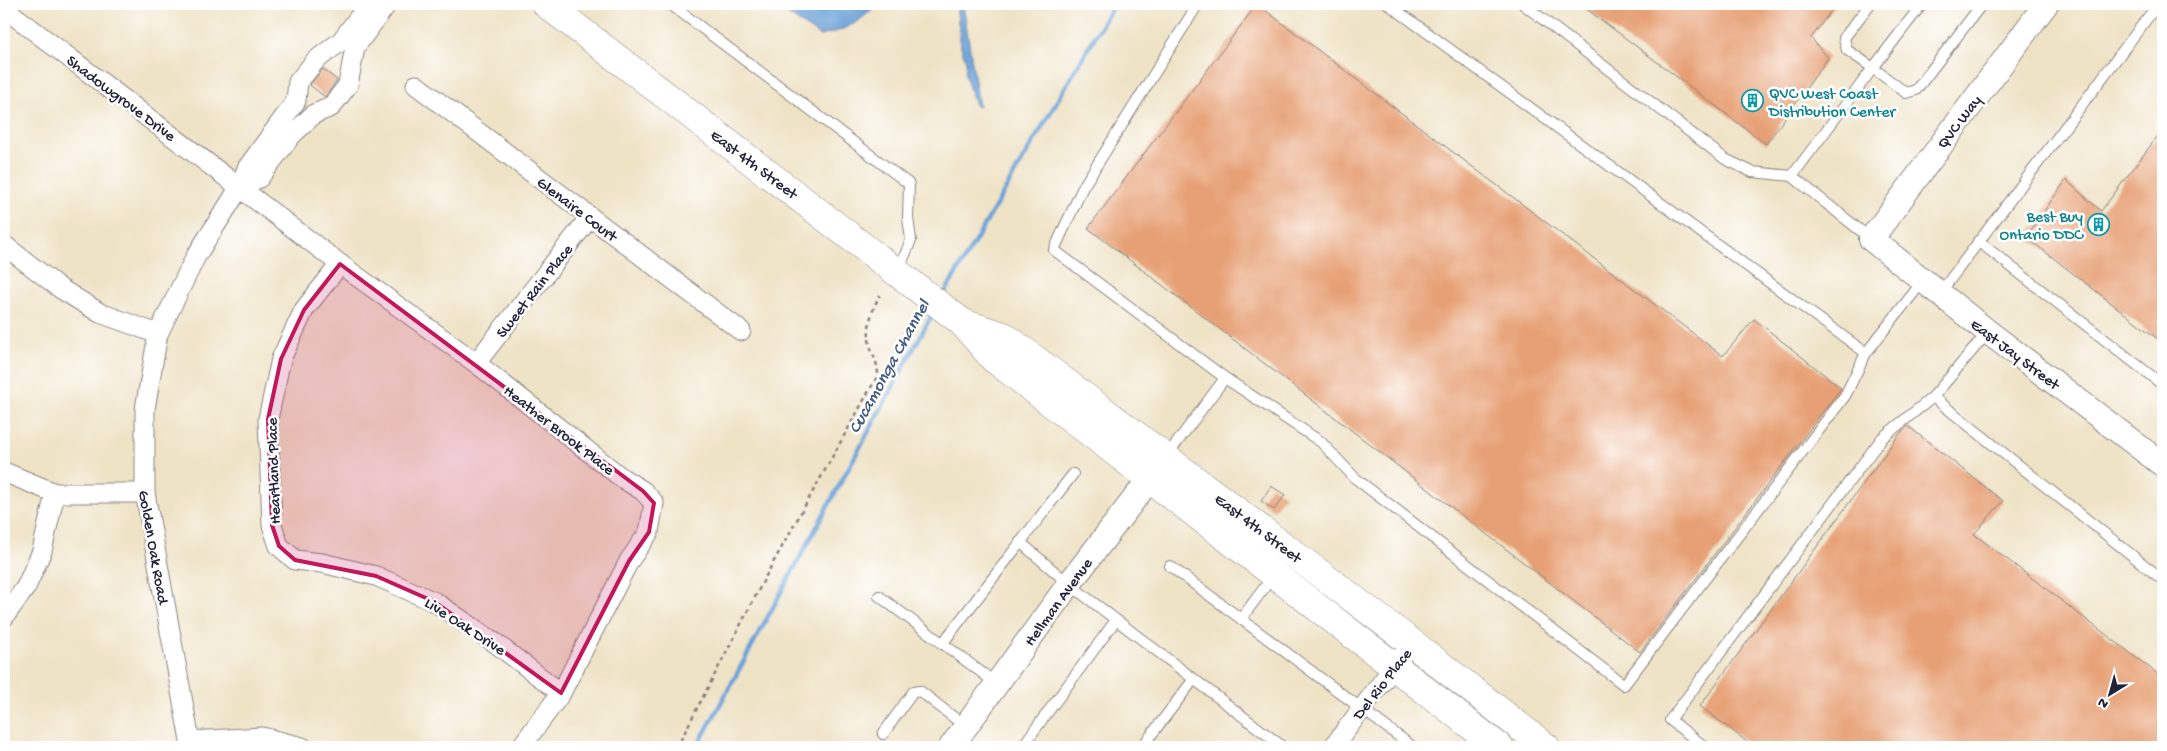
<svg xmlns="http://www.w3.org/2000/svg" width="2167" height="751" font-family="'Gochi Hand',sans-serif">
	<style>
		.water { fill: #6ba1d8; stroke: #46628a }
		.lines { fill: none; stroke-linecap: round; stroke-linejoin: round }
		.stream { stroke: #6ba1d8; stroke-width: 4.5 }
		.building { fill: #e7a074 }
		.service-casing { stroke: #888280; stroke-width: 12 }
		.minor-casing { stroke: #888280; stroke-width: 21 }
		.tertiary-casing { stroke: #888280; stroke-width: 26 }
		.primary-casing { stroke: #888280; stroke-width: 29 }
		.path { stroke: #888280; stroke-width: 2.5; stroke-dasharray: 4 4; stroke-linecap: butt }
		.service { stroke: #fff; stroke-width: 10 }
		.minor { stroke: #fff; stroke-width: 19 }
		.tertiary { stroke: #fff; stroke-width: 24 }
		.primary { stroke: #fff; stroke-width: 28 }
		.marked { fill: #c2185b; fill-opacity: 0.2; stroke: #c2185b; stroke-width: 4; stroke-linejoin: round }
		.labels { text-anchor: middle; stroke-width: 5; stroke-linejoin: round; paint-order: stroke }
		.culture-label { font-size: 16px; fill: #0d838f; stroke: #fff; text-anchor: start }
		.street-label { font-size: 16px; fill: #22223b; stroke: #fff }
		.water-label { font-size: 18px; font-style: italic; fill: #435b82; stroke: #fff }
	</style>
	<rect width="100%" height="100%" fill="#fff"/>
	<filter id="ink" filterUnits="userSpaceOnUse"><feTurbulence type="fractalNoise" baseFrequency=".02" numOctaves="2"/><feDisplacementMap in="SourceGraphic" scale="10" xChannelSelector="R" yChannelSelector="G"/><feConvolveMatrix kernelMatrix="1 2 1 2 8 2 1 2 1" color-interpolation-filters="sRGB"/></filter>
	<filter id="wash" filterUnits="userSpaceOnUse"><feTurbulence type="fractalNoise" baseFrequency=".0096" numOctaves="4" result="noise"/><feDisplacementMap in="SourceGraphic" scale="20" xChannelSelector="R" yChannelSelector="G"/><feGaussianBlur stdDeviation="1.12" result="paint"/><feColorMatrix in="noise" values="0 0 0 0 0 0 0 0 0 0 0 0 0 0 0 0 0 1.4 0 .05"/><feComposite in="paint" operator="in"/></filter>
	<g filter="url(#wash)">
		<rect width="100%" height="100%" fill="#efe3c6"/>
		<g class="water">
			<path d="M772,4H878C859,23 846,30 820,36Z"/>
			<path d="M956,4H963L979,107L975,105L965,75L966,62L961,47Z"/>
		</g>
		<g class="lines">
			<g class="stream">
				<path d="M943,296L1114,4"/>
				<path d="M697,747L934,311"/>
			</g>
		</g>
		<g id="blocks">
			<g class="building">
				<path d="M1257,4L1723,356L1754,319L1841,388L1640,652L1088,228Z"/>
				<path d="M1580,4H1836L1811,38L1828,58L1766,144Z"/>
				<path d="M323,69L337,80L325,97L310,85Z"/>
				<path d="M2163,129V343L2026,237L2066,180L2101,211Z"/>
				<path d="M1908,426L2003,501L1974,534L2163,678V747H1754L1700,706L1901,432Z"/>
				<path d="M1271,486L1285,495L1274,510L1261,501Z"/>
			</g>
		</g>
	</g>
	<g filter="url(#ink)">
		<use href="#blocks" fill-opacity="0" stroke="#888280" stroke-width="1"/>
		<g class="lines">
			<defs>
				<g id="service">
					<path d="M670,4L909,184L908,218L911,240L898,272"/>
					<path d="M1198,4L1083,187L1054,250L1225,378"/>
					<path d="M1388,4L1866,353"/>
					<path d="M1523,4L1725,159L1752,172L1792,176L1871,239"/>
					<path d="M1870,4L1844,38L1847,50L1873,68L1922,4"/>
					<path d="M1792,176L1873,68L1906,93L1916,90L1982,4"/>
					<path d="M1978,241L2163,385"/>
					<path d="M1940,293L2158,4"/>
					<path d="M1988,332L1933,397L2163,580"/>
					<path d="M1166,457L1225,378L1321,442L1355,478L1624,685L1845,396L1866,353L1923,281"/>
					<path d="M1020,542L1069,584L1283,747"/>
					<path d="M1170,566L1413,747"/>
					<path d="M879,596L997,684"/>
					<path d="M1241,619L1273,576"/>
					<path d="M942,644L1073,474"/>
					<path d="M883,734L913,692L920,691L966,727"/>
					<path d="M1022,747L1116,620"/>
					<path d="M1142,747L1194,679"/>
					<path d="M1705,747L1670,720L1882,438L1933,397"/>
				</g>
				<g id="minor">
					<path d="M4,8L340,264L476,363L622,478L643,491L654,503L649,532L629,561L561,693L521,747"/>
					<path d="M416,85L741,331"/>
					<path d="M240,187L259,178L291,136L314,114L331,107L348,85L355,47L387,4"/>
					<path d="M4,245L61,289L100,313L158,334"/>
					<path d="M340,264L304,310L281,359L268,419L272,525L279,546L295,560L322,563L376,576L435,602L494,642L561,693"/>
					<path d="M476,363L590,217"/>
					<path d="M4,472L55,493H145"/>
					<path d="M4,617L26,587L42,551L55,493"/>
					<path d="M190,741L262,737L302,747"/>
					<path d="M190,747V741L145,493V409L158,334L196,256L240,187L247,168L296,101L298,82L315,61L341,41L369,4"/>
					<path d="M1333,747L1401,657"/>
				</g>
				<g id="tertiary">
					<path d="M2046,4L1871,239L1988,332L2163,465"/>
					<path d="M951,747L1069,584L1162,463"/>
				</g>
				<g id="primary">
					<path d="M546,4L963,323L994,359L1499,747"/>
					<path d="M963,323L1004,336L1412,643L1546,747"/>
				</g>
			</defs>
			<use href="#service" class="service-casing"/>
			<use href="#minor" class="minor-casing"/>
			<use href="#tertiary" class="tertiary-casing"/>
			<use href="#primary" class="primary-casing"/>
			<path class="path" d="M677,747L769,570L878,375C878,362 873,357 870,345C866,328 872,309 880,295"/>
			<use href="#service" class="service"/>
			<use href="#minor" class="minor"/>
			<use href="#tertiary" class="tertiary"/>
			<use href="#primary" class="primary"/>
		</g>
	</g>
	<path class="marked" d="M340,264L643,491L654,503L649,532L629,561L561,693L435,602L376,576L295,560L279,546L272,525L268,419L281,359L304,310Z"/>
	<defs>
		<symbol id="building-ring" viewBox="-11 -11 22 22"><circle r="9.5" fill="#fff" stroke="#0f9aa8" stroke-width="1.5"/><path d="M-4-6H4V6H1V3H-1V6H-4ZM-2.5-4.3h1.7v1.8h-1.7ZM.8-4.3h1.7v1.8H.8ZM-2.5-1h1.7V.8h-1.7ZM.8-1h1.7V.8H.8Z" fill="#0f9aa8"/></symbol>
	</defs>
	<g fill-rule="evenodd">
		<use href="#building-ring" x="1740" y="88" width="25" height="25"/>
		<use href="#building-ring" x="2086" y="212" width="25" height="25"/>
	</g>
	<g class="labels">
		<g class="culture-label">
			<text x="1769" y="98">QVC West Coast<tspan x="1769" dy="18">Distribution Center</tspan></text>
			<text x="2083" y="221" text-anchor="end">Best Buy<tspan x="2083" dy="18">Ontario DDC</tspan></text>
		</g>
		<g class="street-label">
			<text transform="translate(122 97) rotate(37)" y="6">Shadowgrove Drive</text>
			<text transform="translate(1958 121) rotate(-53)" y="6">QVC Way</text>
			<text transform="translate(755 163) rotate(37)" y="6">East 4th Street</text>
			<text transform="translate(578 208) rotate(37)" y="6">Glenaire Court</text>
			<text transform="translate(533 290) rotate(-52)" y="6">Sweet Rain Place</text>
			<text transform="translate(2016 353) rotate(37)" y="6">East Jay Street</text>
			<text transform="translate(560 429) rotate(38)" y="6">Heather Brook Place</text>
			<text transform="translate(272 471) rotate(-92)" y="6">Heartland Place</text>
			<text transform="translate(1259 527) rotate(37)" y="6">East 4th Street</text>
			<text transform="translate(155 547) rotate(80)" y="6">Golden Oak Road</text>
			<text transform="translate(1057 601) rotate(-54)" y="6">Hellman Avenue</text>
			<text transform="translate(466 625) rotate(33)" y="6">Live Oak Drive</text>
			<text transform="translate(1381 683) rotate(-52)" y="6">Del Rio Place</text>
		</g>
		<g class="water-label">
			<text transform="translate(888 366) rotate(-61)" y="6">Cucamonga Channel</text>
		</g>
	</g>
	<rect width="2167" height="751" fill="none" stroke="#fff" stroke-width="20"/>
	<g transform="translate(2110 694) rotate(217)" stroke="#ffffff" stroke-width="4" paint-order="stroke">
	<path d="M0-4L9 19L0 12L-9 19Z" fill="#22223b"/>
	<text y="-8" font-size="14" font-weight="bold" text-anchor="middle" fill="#22223b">N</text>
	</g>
</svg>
